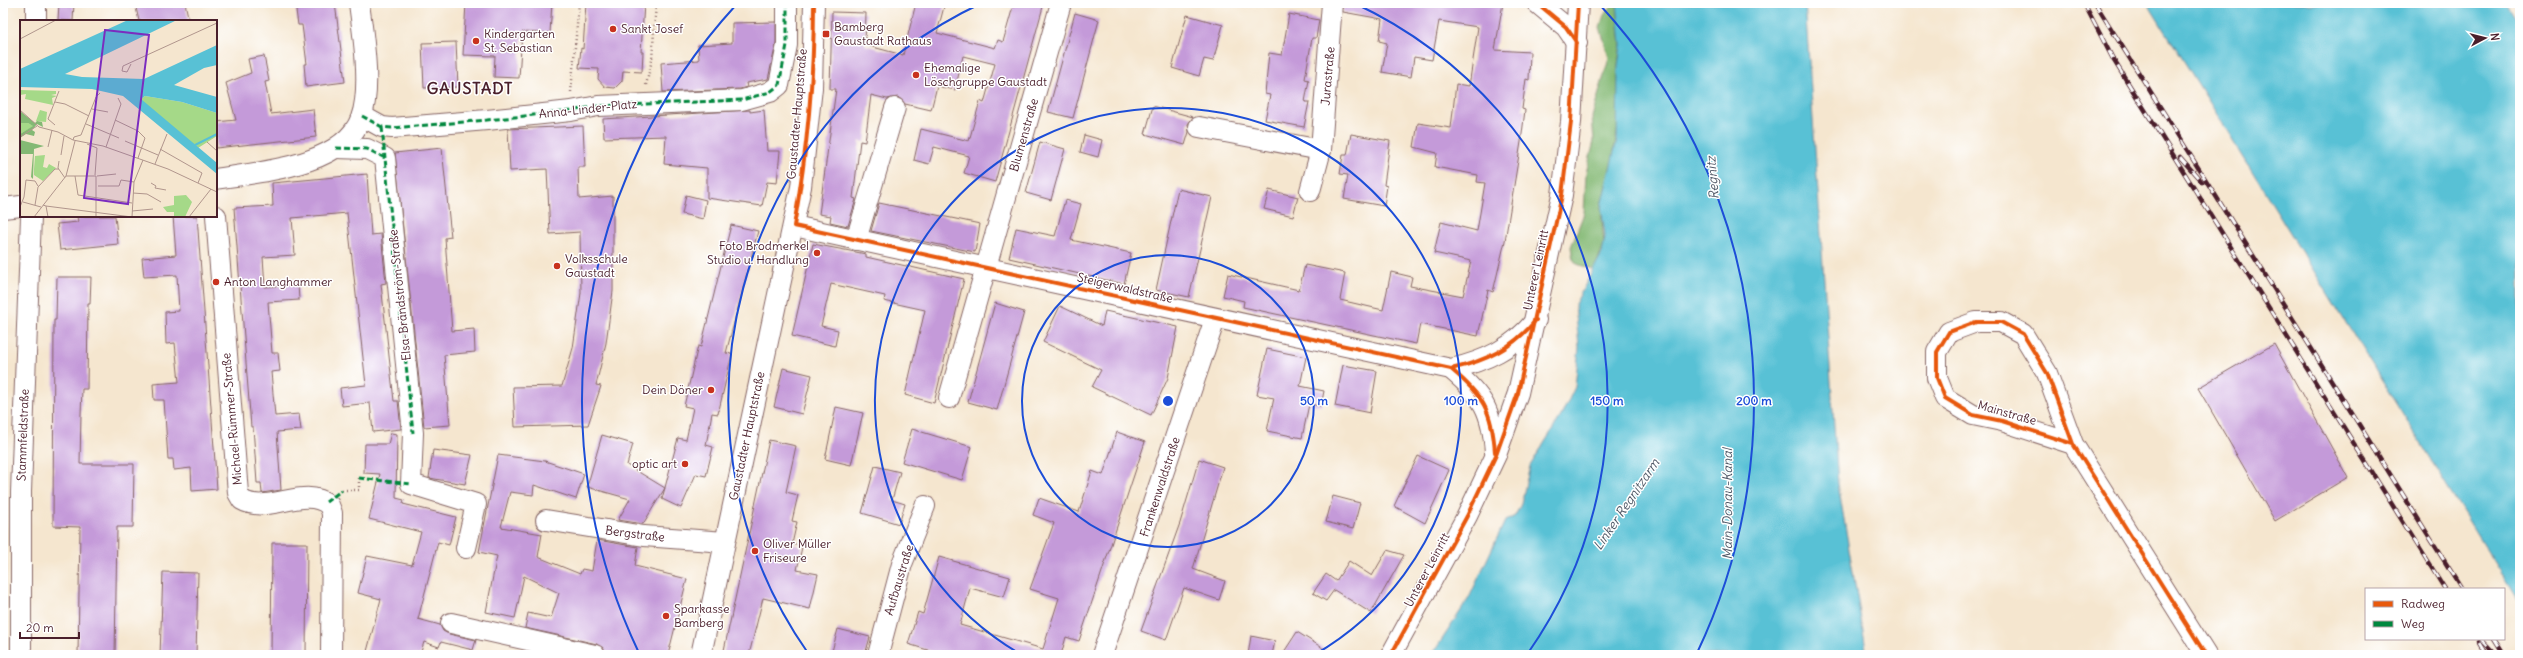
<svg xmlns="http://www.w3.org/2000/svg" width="2523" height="658" font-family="Delius,sans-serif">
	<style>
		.forest { fill: #84b974; stroke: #676c50 }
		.water { fill: #58c1d5; stroke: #517080 }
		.building { fill: #c49ad9 }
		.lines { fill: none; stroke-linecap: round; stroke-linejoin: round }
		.minor-casing { stroke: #866564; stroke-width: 22 }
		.path { stroke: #866564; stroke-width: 2.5; stroke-dasharray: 1 3; stroke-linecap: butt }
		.minor { stroke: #fff; stroke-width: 20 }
		.rail-casing { stroke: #4a1f2b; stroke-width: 4.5 }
		.rail { stroke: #fff; stroke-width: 3; stroke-dasharray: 9; stroke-linecap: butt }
		.quiet { stroke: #00873e; stroke-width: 3; stroke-dasharray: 6 3; stroke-linecap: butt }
		.cycleway-casing { stroke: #fff; stroke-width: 6 }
		.cycleway { stroke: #e8590c; stroke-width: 4 }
		.ring { fill: none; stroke: #1d4ed8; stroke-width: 2 }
		.poi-dot { fill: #c8321e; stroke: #fff; stroke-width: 1.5 }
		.labels { text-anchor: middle; stroke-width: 3; stroke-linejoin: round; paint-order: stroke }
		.poi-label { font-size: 12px; fill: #4a1f2b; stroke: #fff; text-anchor: start }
		.street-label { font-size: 12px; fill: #4a1f2b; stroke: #fff }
		.water-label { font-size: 13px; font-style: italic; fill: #4f5866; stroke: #fff }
		.district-label { font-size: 16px; font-weight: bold; letter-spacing: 1px; fill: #4a1f2b; stroke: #fff }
		.inset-river { fill: none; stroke: #58c1d5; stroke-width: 2 }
		.inset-road { fill: none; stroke: #b1968d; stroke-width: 1 }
		.view { fill: #7b2cbf; fill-opacity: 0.15; stroke: #7b2cbf; stroke-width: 2 }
		.inset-edge { fill: none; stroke: #4a1f2b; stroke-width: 2 }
		.centre { fill: #1d4ed8; stroke: #fff; stroke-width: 2 }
		.ring-label { font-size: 12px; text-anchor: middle; font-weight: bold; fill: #1d4ed8; stroke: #fff; stroke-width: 3; stroke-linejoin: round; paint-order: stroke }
	</style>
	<rect width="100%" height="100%" fill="#fff"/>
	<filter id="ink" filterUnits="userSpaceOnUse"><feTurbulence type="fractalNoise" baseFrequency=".025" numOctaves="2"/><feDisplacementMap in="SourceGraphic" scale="8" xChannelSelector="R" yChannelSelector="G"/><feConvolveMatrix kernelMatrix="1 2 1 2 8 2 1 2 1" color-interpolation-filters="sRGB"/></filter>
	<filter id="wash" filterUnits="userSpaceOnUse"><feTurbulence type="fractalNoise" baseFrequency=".012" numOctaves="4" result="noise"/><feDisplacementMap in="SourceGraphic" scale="16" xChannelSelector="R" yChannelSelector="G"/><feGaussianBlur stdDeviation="0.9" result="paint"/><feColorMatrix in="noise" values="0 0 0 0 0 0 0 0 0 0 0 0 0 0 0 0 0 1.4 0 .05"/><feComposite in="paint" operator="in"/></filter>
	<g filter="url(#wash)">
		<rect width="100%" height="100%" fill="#f5e6cf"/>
		<path class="forest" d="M1614,3H1617L1621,45L1618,65L1619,120L1613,158L1601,206L1604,245L1594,270L1577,264L1573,259L1571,247L1584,213L1586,173L1594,141L1592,117L1609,58L1600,27L1604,15Z"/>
		<g class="water">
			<path d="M1617,3H1805L1838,484L1867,655H1432L1469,598L1505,521L1515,516L1521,504L1530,466L1561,416L1575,387L1579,347L1575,304L1602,253L1605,236L1601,206L1617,139L1618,65L1621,45Z"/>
			<path d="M2148,3H2507L2520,24V604Z"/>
		</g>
		<g id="blocks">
			<g class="building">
				<path d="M59,3H74L73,21L58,20Z"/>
				<path d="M135,3H185L189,21H139Z"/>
				<path d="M295,3H335L345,82L306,87L304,64H307L302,25H298Z"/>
				<path d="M466,3H552L550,33L522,32L519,78L494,77L495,56L463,55Z"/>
				<path d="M586,3H644L641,52H643L642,72L623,71L622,81L615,88L605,87L598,79L599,69L579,68L581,48L583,49Z"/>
				<path d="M916,3H945L937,33L995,48L998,40L1003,42L1014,3H1044L995,182L964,173L969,156L934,147L929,164L914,160L921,129L969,141L980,101L984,103L995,64L963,56L955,90L937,86L931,110L905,104L898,97L887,99L871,95L865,142L860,141L853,198L856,199L848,226L830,222L831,216L819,214L836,89H830L832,12L866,13L865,45L903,55Z"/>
				<path d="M1343,3H1503L1495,50L1530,52L1529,80L1526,79L1522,109L1525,110L1521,142L1505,241L1493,292L1488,290L1478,336L1420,324L1416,344L1243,307L1244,301L1223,296L1228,274L1299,290L1305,265L1345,273L1340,300L1383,310L1391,272L1412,277L1410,286L1463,296L1471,261L1434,253L1441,222L1477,231L1485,183L1477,182L1478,175L1435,167L1437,153L1414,147L1418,123L1451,128L1456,84L1469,86L1478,27L1439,21L1432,60L1414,57L1411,77L1382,72L1387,43L1379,41L1382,19L1343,12Z"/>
				<path d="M1075,13L1099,20L1073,118L1048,112Z"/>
				<path d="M1289,14L1319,20L1316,38H1312L1305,79L1309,80L1305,102H1309L1304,127L1265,120L1270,95L1265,94L1269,53L1282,55Z"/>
				<path d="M1187,15L1223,25L1213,61L1204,59L1199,76L1172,68Z"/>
				<path d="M776,22V44L768,79L746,83L747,87L740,89L663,92L661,63L699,60L698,45L732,43V23Z"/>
				<path d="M456,42L458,87L424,88L422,43Z"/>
				<path d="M264,56L269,81L265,82L271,114L313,109L316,137L216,148V122L236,120L226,83L251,73L248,59Z"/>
				<path d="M1153,106L1193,117L1188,124L1189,132L1185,145L1145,134Z"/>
				<path d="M750,110V112L764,110L767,151H780L777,183L767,182L762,206L707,198V168L664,164L666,136L604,138L603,119Z"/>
				<path d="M583,126L585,167H578L579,199L613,196V291L606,343L596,385L601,386L588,425L515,427L513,387L562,386L573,348L581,293L580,232L550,234L547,169L510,171L508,129Z"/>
				<path d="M1351,134L1390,141L1384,185L1387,186L1384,206L1344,199L1348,175L1340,174L1343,155H1347Z"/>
				<path d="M1084,135L1102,140L1098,157L1080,152Z"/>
				<path d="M1040,142L1065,149L1051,200L1026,193Z"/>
				<path d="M442,148L451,237L445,238L452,331L474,329L475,352L444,355L450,425L424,427L395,153Z"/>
				<path d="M367,174L371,235L381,234L386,283L381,284L394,401H398L401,429L373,432L370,403L342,406L340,388L366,385L347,213L292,218L295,255L263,257L265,287L298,284L299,300L268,302L272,353H278L280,371L271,372L275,416L299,414L301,430L277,432L281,490L262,493L261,483H257L253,427H251L234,208L273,206L272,183Z"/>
				<path d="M1178,189L1212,197L1189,297L1156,290Z"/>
				<path d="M1269,190L1298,197L1293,216L1264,209Z"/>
				<path d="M686,195L706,200L703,219L682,214Z"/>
				<path d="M1065,200L1081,204L1071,240L1131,253L1124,284L1009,258L1016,228L1055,236Z"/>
				<path d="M879,203L980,224L975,252L871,231Z"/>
				<path d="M77,216H115L118,244L60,250L57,224L78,222Z"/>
				<path d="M173,216H197L217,489L192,491L191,468L174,470L173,459H168L164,400H154L153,384L179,382L175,343L166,344L165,312L179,311L177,275L144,277L142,258L176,255Z"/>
				<path d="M731,225L758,231L726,353L732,354L718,414L712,413L706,445L713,447L706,476L696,474L681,508L662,499L678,438L686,440L693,408L684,406L698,346L701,347Z"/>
				<path d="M813,244L866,254V257L964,279L934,403L905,395L925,310L884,301L885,296L831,284L821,326L838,330L835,346L792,336Z"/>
				<path d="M57,277H91L90,304H88L87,389H82L81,414L80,464H134L133,527H117L115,655H78L80,527L53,526L54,320H56Z"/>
				<path d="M995,303L1024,312L997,410L968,402Z"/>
				<path d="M1060,306L1102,326L1105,311L1178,327L1168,378L1151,415L1092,387L1101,370L1043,342Z"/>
				<path d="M2274,344L2348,477L2275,521L2198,388Z"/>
				<path d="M1267,349L1306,357L1300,386L1324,391L1321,406L1309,404L1302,438L1267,431L1274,398L1257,395Z"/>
				<path d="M1343,365L1377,371L1370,413L1335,406Z"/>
				<path d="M783,368L812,375L802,414L774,407Z"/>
				<path d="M836,407L863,413L851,465L825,459Z"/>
				<path d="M912,429L972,447L962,480L902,462Z"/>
				<path d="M1117,432L1145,442L1079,641L1066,637L1061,655H944L908,644L918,612L923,614L939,557L1010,577L1004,597L970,588L960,625L1043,649L1059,598L1030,589L1054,523L1033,515L1039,498L1079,512L1092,471L1103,475Z"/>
				<path d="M391,433L397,434L396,498L404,500L403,504L456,517L449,545L438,542L418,619L440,625L443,631L449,634L476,640L473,650L441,642L439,647L424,642L420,655H366L381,599L358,593L367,556L412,565L421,532L369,519L380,474L364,473L365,444H388Z"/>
				<path d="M602,435L633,444L627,465L665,488L643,524L618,520L630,499L587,487Z"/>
				<path d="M769,440L796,446L786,492L798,495L792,521L797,522L792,544L802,547L797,570L818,574L810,609L763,598L749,655H723Z"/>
				<path d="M433,450L472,455L465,484L429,478Z"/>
				<path d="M498,455L545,461L584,474L576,499L534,485L533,495L510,492L501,527L542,534L538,557L580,574L582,569L592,571L597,540L638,547L635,566L687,579L668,655H618L606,652L597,644L525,628L528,613L551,618L559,593L524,576L515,618L486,612L497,556L479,552Z"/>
				<path d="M1418,456L1449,470L1425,523L1394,506Z"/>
				<path d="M1199,459L1223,467L1193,569L1225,581L1219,600L1184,588L1166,640L1141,631L1180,523Z"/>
				<path d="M875,466L900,472L892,500L905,504L899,524L862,513Z"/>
				<path d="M1333,496L1360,503L1353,529L1326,522Z"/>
				<path d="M272,543H307L306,655H271Z"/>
				<path d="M1387,550L1404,555L1371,613L1334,590L1326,601L1313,593L1326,574L1336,581L1349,561L1372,576Z"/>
				<path d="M163,572L198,573L196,655H160Z"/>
				<path d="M838,629L870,637L865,655H831Z"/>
				<path d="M1297,632L1334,655H1282Z"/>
				<path d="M1251,636L1275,641L1272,655H1248Z"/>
			</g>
		</g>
	</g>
	<g filter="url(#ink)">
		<use href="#blocks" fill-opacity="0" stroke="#866564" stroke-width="1"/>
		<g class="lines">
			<defs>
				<g id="minor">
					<path d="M1537,3L1566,27L1577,43"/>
					<path d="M36,21V3"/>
					<path d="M362,116L382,127L392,128L487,120L571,111L598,106L742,100L770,92L779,85L787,45V3"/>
					<path d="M1199,127L1321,150"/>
					<path d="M336,148L367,149L385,158L413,433L411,484L476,504L466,548"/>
					<path d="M216,179C259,172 344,166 361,118C372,88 363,35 359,3"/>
					<path d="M1310,191L1321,150L1332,3"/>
					<path d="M3,208L21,206"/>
					<path d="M216,216L238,493L242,500C267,515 305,485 329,505L332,513L331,655"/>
					<path d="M794,226L1451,369C1486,361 1513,348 1536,320"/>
					<path d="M856,240L895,108"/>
					<path d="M1451,369C1483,396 1492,410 1495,452"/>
					<path d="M949,398L1061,3"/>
					<path d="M2073,444L2002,421L1973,415L1945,398L1937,378V352L1949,332L1976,322H2001L2023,334L2047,373L2073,444L2206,655"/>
					<path d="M546,520L644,536L725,542"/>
					<path d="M451,623L595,655"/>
					<path d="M21,655V492L31,216"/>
					<path d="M701,655L801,187L812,88L814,3"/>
					<path d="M878,655L902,564L925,506"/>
					<path d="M1102,655L1215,319"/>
					<path d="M1391,655L1467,516L1496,455L1518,393L1562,195L1571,122L1578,3"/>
				</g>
			</defs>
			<use href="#minor" class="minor-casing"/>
			<g class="path">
				<path d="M646,85L652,60L656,3"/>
				<path d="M571,92L579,3"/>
				<path d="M342,490H359V478"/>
			</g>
			<use href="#minor" class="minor"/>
			<defs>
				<g id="rail">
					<path d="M2084,3L2113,59L2445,589"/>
					<path d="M2095,3L2462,589"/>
					<path d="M2180,157L2202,182"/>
					<path d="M2481,639L2496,655"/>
					<path d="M2494,639L2504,655"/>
					<path d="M2479,642L2487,655"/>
				</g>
			</defs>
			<use href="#rail" class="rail-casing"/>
			<use href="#rail" class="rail"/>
			<g class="quiet">
				<path d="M362,116L382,127L392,128L487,120L571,111L598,106L742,100L770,92L779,85L787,45V3"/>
				<path d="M382,127L385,158"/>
				<path d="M336,148L367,149L385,158L413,433"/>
				<path d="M359,478L411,484"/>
				<path d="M326,502L342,490"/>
			</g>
			<defs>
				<g id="cycleway">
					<path d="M814,3C814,78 807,152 794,226L1451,369C1486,361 1513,348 1536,320"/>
					<path d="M1537,3L1566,27L1577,43"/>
					<path d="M1451,369C1483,396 1492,410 1495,452"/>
					<path d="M2073,444L2002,421L1973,415L1945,398L1937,378V352L1949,332L1976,322H2001L2023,334L2047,373L2073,444L2206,655"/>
					<path d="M1391,655L1467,516L1496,455L1518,393L1562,195L1571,122L1578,3"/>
				</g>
			</defs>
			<use href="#cycleway" class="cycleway-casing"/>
			<use href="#cycleway" class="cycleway"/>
		</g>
	</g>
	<g class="ring">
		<circle cx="1168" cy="401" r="146"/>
		<path d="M1022 655A293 293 0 1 1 1314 655"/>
		<path d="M808 653A439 439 0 0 1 982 3M1354 3A439 439 0 0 1 1528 653"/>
		<path d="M639 653A586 586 0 0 1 736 5M1600 5A586 586 0 0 1 1697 653"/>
	</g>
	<g class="poi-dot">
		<circle cx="613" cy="29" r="4"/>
		<rect x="822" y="30" width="8" height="8" rx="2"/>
		<circle cx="476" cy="41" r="4"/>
		<circle cx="916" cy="75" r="4"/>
		<circle cx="817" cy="253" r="4"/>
		<circle cx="557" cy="266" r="4"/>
		<circle cx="216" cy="282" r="4"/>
		<circle cx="711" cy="390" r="4"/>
		<circle cx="685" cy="464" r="4"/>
		<circle cx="755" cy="551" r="4"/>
		<circle cx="666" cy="616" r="4"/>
	</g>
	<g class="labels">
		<g class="poi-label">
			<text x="834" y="31">Bamberg<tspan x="834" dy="14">Gaustadt Rathaus</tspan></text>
			<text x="621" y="33">Sankt Josef</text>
			<text x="484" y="38">Kindergarten<tspan x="484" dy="14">St. Sebastian</tspan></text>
			<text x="924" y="72">Ehemalige<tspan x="924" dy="14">Löschgruppe Gaustadt</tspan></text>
			<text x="809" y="250" text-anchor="end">Foto Brodmerkel<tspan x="809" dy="14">Studio u. Handlung</tspan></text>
			<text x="565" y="263">Volksschule<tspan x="565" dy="14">Gaustadt</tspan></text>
			<text x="224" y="286">Anton Langhammer</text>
			<text x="703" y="394" text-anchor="end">Dein Döner</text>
			<text x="677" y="468" text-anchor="end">optic art</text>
			<text x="763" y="548">Oliver Müller<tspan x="763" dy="14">Friseure</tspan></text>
			<text x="674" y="613">Sparkasse<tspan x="674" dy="14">Bamberg</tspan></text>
		</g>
		<g class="street-label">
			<text transform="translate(1328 76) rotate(-85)" y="4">Jurastraße</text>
			<text transform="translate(588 109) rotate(-6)" y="4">Anna-Linder-Platz</text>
			<text transform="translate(797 114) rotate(-85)" y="4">Gaustadter Hauptstraße</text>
			<text transform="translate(1024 135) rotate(-74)" y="4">Blumenstraße</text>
			<text transform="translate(1536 270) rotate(-78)" y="4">Unterer Leinritt</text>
			<text transform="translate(1125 288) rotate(13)" y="4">Steigerwaldstraße</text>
			<text transform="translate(400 295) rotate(-96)" y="4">Elsa-Brändström-Straße</text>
			<text transform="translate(2007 413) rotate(16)" y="4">Mainstraße</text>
			<text transform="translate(232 419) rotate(-95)" y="4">Michael-Rümmer-Straße</text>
			<text transform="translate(23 435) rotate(-88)" y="4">Stammfeldstraße</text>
			<text transform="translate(747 436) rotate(-78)" y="4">Gaustadter Hauptstraße</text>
			<text transform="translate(1160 487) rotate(-72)" y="4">Frankenwaldstraße</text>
			<text transform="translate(635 534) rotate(7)" y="4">Bergstraße</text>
			<text transform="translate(1427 570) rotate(-62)" y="4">Unterer Leinritt</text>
			<text transform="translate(899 580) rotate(-73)" y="4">Aufbaustraße</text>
		</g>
		<g class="water-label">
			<text transform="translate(1712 178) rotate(-95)" y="5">Regnitz</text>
			<text transform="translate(1626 504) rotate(-56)" y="5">Linker Regnitzarm</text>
			<text transform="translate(1727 504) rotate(-90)" y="5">Main-Donau-Kanal</text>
		</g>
		<g class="district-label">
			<text x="470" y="94">GAUSTADT</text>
		</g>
	</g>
	<g transform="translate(20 20)">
		<rect width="197" height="197" fill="#f5e6cf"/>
		<path d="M0,70L36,71V74L31,75L37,76L32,78L33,85L5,79L6,74L0,75ZM125,76L162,82L197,93V116L178,128L124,83L121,79ZM20,90L27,92L26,102L16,101ZM0,103H8L14,106L0,114ZM25,135L23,147L27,148L29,144L36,148L23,161L14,155V149L15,136ZM166,175L172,182L165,197H154V192H147L143,187L154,185V176Z" fill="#a5d988"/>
		<path d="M0,91L15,103L17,101L22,102L23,107L17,104L12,110L15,112L14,116L6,114L0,118V114L13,106L8,103H0ZM0,120L24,126L14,129L13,159L11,157L13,134H0Z" fill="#84b974"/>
		<path d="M108,0H157L45,54L62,57L124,59L197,25V45L184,48L154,65L197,77V93L162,82L125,76L121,79L197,143V154L103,76L72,69L0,67V49Z" fill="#58c1d5"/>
		<path class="inset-river" d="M175,125L197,114"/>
		<path class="inset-road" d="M0,19L36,0M111,44L107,52L102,51L103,46L197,3M35,82L45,84L69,96M72,89L88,92M0,90L19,107L38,112L53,120L83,126L148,149L197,172M95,100L118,111L125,118L118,138M66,104L99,118M35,105L28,99L39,71M0,117L17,106M53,120L54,117L61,115L76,77L80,73M105,121L138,135M187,122L197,131M67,124L77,128L75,155M28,127L32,110M86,127L101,84L98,78M140,129L182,153L178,163M41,135L44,116M39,141L38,148L45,158M135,144L147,114M46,156H76V197M55,156L58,175L112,183M77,156L96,154M131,163L136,166L135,168L146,170M78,166H99L101,160L114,162M113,173L127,174L141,182M3,182L21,187M15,185L18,167L35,149H39M23,185L26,186L28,197M26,186L112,197M0,187L4,177L6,160L15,161L18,166M112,191L133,189M14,197L46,156L55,121M112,197L114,162L123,140M169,197L191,169"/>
		<path class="view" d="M85,10L129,15L108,184L64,178Z"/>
		<rect width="197" height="197" class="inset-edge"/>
	</g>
	<circle cx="1168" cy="401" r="6" class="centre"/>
	<g class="ring-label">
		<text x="1314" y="405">50 m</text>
		<text x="1461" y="405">100 m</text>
		<text x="1607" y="405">150 m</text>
		<text x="1754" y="405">200 m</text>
	</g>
	<rect width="2523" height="658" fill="none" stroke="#fff" stroke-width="16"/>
	<rect x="2365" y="588" width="140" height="52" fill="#ffffff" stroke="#b7a5aa"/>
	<rect x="2373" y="601" width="20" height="6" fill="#e8590c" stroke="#b7a5aa"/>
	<text x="2401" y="608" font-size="12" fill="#4a1f2b">Radweg</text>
	<rect x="2373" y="621" width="20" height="6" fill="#00873e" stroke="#b7a5aa"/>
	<text x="2401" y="628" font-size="12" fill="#4a1f2b">Weg</text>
	<g transform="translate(2485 38) rotate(83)" stroke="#ffffff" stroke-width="3" paint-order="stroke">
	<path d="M0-3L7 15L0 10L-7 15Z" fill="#4a1f2b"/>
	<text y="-6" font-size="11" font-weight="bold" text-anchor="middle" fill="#4a1f2b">N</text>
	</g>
	<path d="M20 632v6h59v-6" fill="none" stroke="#4a1f2b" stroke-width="2"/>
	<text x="26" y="632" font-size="12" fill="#4a1f2b" stroke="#ffffff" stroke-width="3" paint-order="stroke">20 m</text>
</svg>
